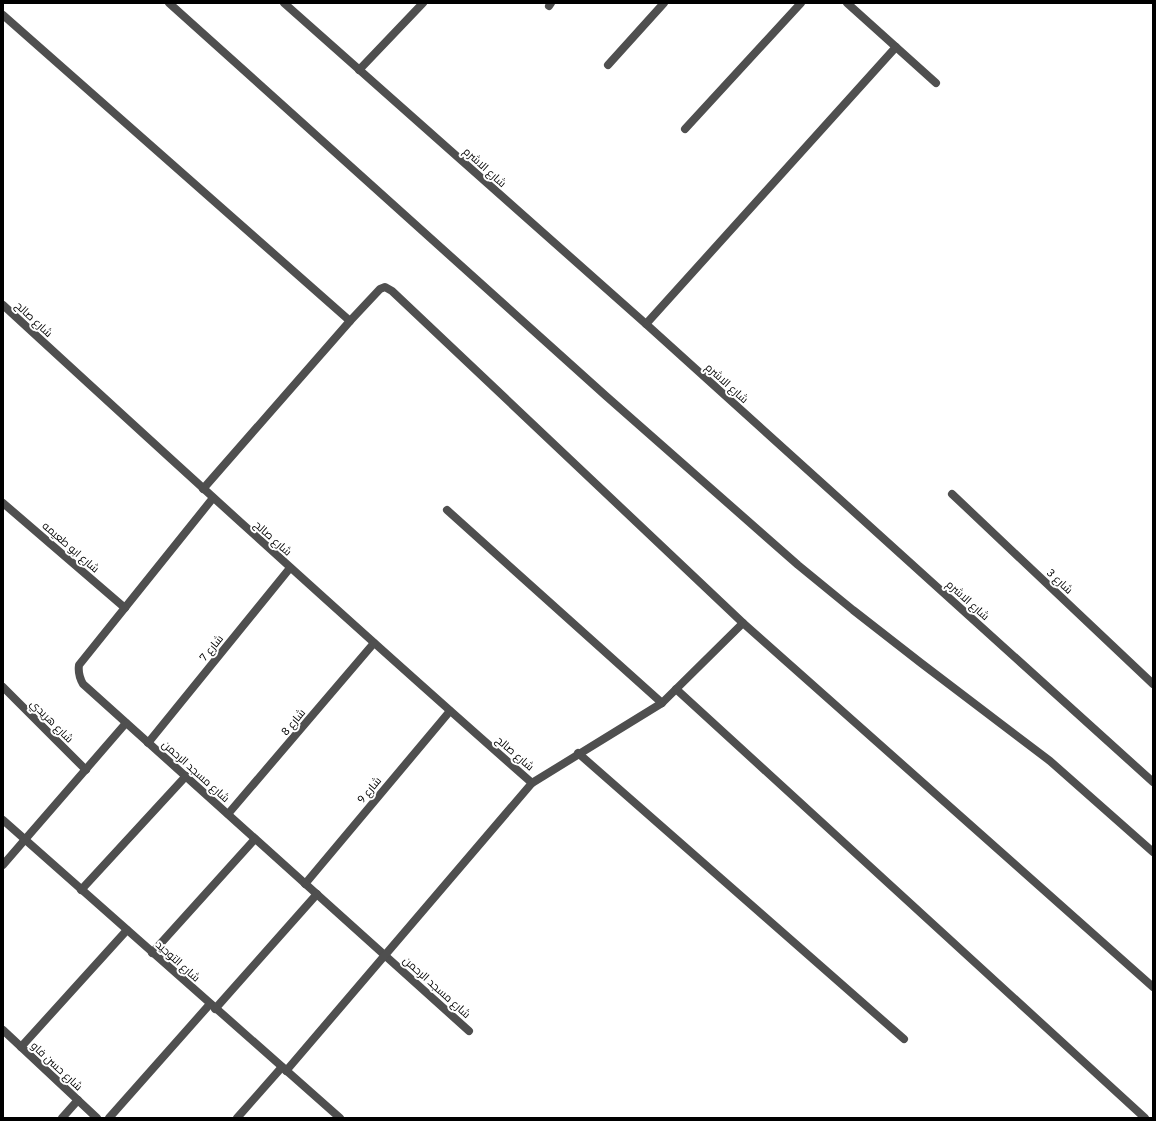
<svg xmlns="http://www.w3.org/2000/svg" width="1156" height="1121" font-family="'IBM Plex Sans',Cairo,sans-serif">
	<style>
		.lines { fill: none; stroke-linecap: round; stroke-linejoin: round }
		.street { stroke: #4f4f4f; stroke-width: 8 }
		.labels { text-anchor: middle; stroke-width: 4; stroke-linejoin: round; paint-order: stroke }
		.street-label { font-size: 11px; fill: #000; stroke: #fff }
	</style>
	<rect width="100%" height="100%" fill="#fff"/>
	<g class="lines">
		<g class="street">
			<path d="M169,3L606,396L798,565L853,610L921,663L1050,761L1153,852"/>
			<path d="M284,3L646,324L1153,782"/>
			<path d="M847,3L936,83"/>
			<path d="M549,6L551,3"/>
			<path d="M3,15L350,321"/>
			<path d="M608,65L664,3"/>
			<path d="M359,70L423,3"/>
			<path d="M685,129L801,3"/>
			<path d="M3,305C178,466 353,626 532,783"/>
			<path d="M646,324L896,47"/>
			<path d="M203,489L350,321L380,289L385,287L392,291L743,623"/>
			<path d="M952,494L1153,684"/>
			<path d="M213,498L79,665C78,672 79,677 83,684L469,1031"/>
			<path d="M3,503L125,608"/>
			<path d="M447,510L662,703"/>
			<path d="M3,687L86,770"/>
			<path d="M676,689L1145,1118"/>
			<path d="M148,743L290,568"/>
			<path d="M578,753L904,1039"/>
			<path d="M228,814L374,643"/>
			<path d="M3,820L340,1118"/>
			<path d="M3,865L126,723"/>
			<path d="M305,884L450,711"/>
			<path d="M81,890L186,776"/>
			<path d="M152,953L255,839"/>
			<path d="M215,1009L317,894"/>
			<path d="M3,1030L97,1118"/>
			<path d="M21,1047L127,930"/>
			<path d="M286,1071L532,783L662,703L743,623L1153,987"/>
			<path d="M62,1118L78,1100"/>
			<path d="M109,1118L210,1004"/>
			<path d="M237,1118L282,1067"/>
		</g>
	</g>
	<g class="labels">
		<g class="street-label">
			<text transform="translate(485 167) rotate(42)" y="4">شارع الاشرم</text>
			<text transform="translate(34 319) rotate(43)" y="4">شارع صالح</text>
			<text transform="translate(727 383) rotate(42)" y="4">شارع الاشرم</text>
			<text transform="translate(273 538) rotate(42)" y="4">شارع صالح</text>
			<text transform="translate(71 547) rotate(41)" y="4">شارع ابو طعيمه</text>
			<text transform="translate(1060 581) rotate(43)" y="4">شارع 3</text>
			<text transform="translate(968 600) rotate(42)" y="4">شارع الاشرم</text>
			<text transform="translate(211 648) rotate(-51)" y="4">شارع 7</text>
			<text transform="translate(52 721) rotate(45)" y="4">شارع هريدي</text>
			<text transform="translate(293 722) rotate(-50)" y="4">شارع 8</text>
			<text transform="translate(515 753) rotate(41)" y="4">شارع صالح</text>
			<text transform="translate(196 771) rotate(42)" y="4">شارع مسجد الرحمن</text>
			<text transform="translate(369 790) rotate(-50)" y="4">شارع 9</text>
			<text transform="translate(178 961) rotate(42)" y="4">شارع التوحيد</text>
			<text transform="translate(437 987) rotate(42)" y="4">شارع مسجد الرحمن</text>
			<text transform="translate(57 1066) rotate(43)" y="4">شارع حسن فاو</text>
		</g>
	</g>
	<rect width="1156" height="1121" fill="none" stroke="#000000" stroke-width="8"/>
</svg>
